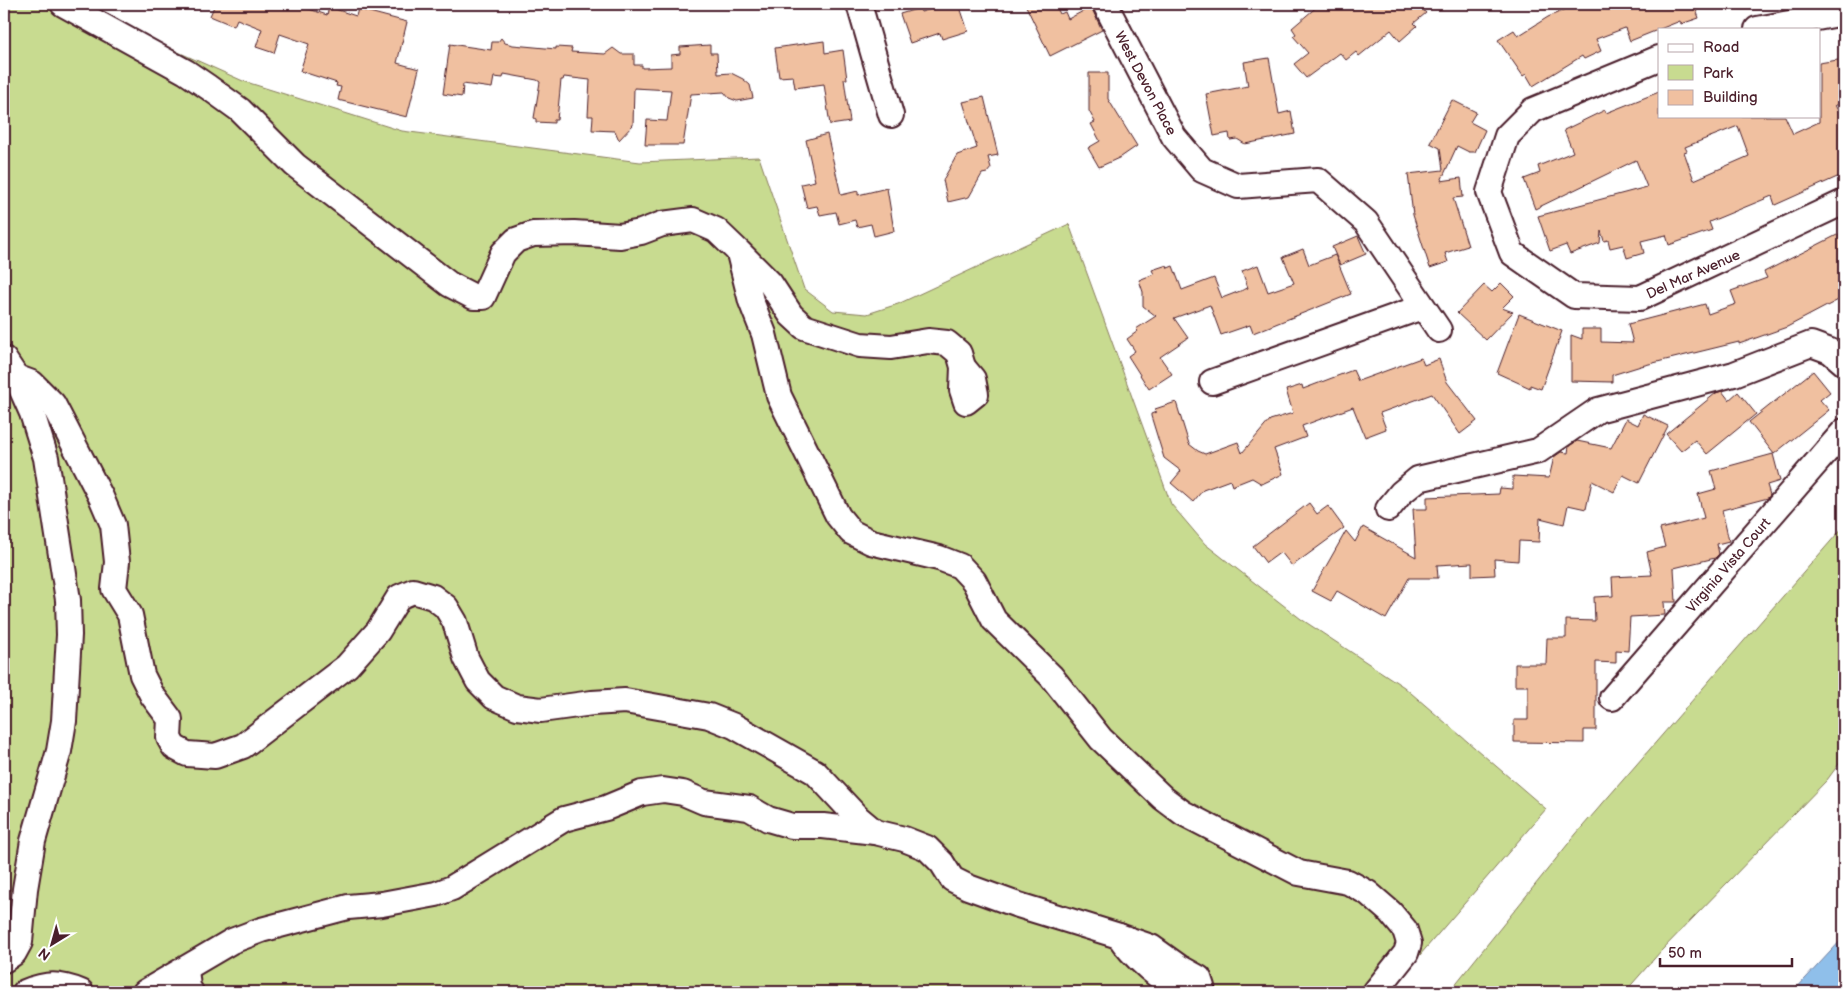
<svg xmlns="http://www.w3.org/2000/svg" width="1848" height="996" font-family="'Balsamiq Sans',sans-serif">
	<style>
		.green { fill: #c8db90; stroke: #897d5e }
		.water { fill: #8fbfea; stroke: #737f9e }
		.building { fill: #f0c0a0; stroke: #4a1f2b; fill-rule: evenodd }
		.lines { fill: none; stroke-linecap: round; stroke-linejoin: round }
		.minor-casing { stroke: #4a1f2b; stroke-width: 28 }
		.minor { stroke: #fff; stroke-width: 24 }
		.labels { text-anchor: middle; stroke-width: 4.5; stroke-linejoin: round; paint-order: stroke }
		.street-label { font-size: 14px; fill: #4a1f2b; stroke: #fff }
	</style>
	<rect width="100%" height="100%" fill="#fff"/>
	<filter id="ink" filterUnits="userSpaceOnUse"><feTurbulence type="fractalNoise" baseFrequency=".02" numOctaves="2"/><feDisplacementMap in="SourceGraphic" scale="10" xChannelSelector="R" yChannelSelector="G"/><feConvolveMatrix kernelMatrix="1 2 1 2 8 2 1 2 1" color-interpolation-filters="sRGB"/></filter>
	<g filter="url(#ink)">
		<g class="green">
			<path d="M4,4H82L122,27L243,81L402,131L640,162L759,157L804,289L833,311L867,314L898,304L1069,224L1171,504L1205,544L1301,619L1404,687L1546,809L1388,992H4Z"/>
			<path d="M1844,526V757L1827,780L1661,951L1625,992H1449L1576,834Z"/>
		</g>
		<path class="water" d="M1844,937V992H1793Z"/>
		<g class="building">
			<path d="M215,4H294L327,15L329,7L356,16L358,9L407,22L397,63L419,69L407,117L338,100L341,87L336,86L337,83L300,71L309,44L280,34L274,53L256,47L262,29L237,19L234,26L210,16Z"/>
			<path d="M948,4H959L968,31L942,39L940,33L910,43L900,14L920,8L921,12Z"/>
			<path d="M1025,4H1055L1060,14L1065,12L1068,19L1091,7L1102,30L1050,56Z"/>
			<path d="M1320,4H1418L1426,13L1414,23L1417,26L1400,41L1391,30L1359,56L1356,52L1346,60L1340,53L1306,78L1294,64L1308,53L1293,36L1296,34L1292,28Z"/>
			<path d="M1578,4H1694L1699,18L1681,24L1680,21L1630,41L1625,28L1596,39L1601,51L1584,59L1582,56L1533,86L1526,74L1523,76L1498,40L1514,30L1518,36L1548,17Z"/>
			<path d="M501,38L505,43L513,45L556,49V47L572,48L571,52L605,54L613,48L621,54H634V65H642V68L671,67V55L680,54V47L710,45V53H717L718,74L731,73L743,79L750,85L753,98L737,101L729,98L724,92L691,94L683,145H645L647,120L667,121L671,90L634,88L633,125L619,140L615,131L592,130L593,116H588L590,80L564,77L563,80H561L557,120H554V123L536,122V119L534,118L540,82L537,80L504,74L503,78L494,77L492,88L463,84L462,97L443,94L450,44L491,50L492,42H498Z"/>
			<path d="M824,41L825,53L843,50L847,79H844L850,122L830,125L824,84L795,88L793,76L779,77L775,48Z"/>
			<path d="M1269,58L1279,114L1291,111L1295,134L1245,144L1237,139L1230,140L1229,133L1214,136L1206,94L1248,86L1244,62Z"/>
			<path d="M1844,59V105H1835L1844,123V174L1775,205L1772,196L1709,222L1712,230L1669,245L1666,235L1641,241L1644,253L1627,258L1623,245L1610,248L1608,240L1604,241L1601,231L1600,243L1570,254L1566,245L1550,251L1538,216L1647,187L1636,160L1535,209L1524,179L1540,173L1538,166L1573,152L1564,130L1605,110L1606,113L1659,92V116H1785L1793,134L1819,122V63ZM1738,126L1749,156L1694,180L1684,152L1687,151L1685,147Z"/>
			<path d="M1089,73H1108V99L1137,146L1121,157L1099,167L1088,148L1100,141L1091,124L1095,122L1089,111Z"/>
			<path d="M984,97L998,155L988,157L991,168L987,173L982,174L969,197L948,202L943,180L957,155L977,148L963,102Z"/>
			<path d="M1452,100L1476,112L1470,122L1485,130L1475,152H1469L1457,146L1441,181L1461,178L1463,197L1453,198L1468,246L1445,253L1448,262L1430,268L1413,215L1408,174L1443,170L1440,148L1430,143Z"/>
			<path d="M827,134L841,195L858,191V195L887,188L894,231L874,236L871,224L857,227L855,220L839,224L836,212L820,215L817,206L807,208L801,184L815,181L806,140Z"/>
			<path d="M1839,234L1844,244V297L1787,327L1739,344V342L1641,366L1612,375V382L1571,381V335L1582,339V329H1601V342L1633,343L1628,324L1705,304L1708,314L1736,304L1731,291L1767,278L1764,272Z"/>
			<path d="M1358,236L1366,254L1340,265L1332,247Z"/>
			<path d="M1303,249L1309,265L1335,255L1351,294L1253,333L1250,325L1221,335L1210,305L1174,318L1188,338L1160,357L1172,374L1149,389L1128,356L1135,351L1127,339L1138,331L1136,329L1156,316L1143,306V292L1139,280L1154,274L1152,270L1167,265L1168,268L1173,266L1182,290L1214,278L1222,298L1248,288L1242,271L1258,265L1268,292L1294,283L1283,257Z"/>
			<path d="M1501,283L1514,296L1502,308L1513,312L1486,340L1457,313L1484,285L1492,292Z"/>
			<path d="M1519,314L1562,331L1541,389L1530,385V388L1497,373Z"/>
			<path d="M1421,358L1424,365L1439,359L1447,382L1477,421L1460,434L1432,394L1380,413L1386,429L1365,437L1353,407L1302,426L1306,437L1274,449L1283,474L1262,484L1252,478L1232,486L1230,480L1203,490L1193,502L1171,483L1181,471L1164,458L1151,416V414L1156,412L1155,409L1176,402L1189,444L1198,451L1205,454L1238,442L1242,453L1270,420L1293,413L1286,390L1302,385L1303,389L1353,370L1358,381Z"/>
			<path d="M1813,371L1830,392L1820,400L1829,410L1774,454L1749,422Z"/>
			<path d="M1722,391L1729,400L1738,392L1756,414L1707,454L1695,440L1681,451L1666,434L1716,393Z"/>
			<path d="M1643,414L1668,426L1639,483L1623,475L1614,492L1592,481L1586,509L1568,505L1564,524L1540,518L1539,542L1519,541L1518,561L1494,559L1495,575L1472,576V563L1437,565L1438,578H1409L1386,619L1337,591L1331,601L1312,591L1346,531L1355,542L1363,527L1416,557L1413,509H1427V497L1499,494L1500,488L1513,489V476L1549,478L1554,457L1561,452L1568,453L1569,446L1577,441L1611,448L1626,419L1638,425Z"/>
			<path d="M1773,454L1780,481L1767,485L1770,495L1768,498L1722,510L1729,541L1717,544L1719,554L1715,558L1674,568L1676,602H1664L1665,615L1630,617L1628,651L1616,650V663L1596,662V730H1584V743L1514,742V720H1528V686H1515V664H1546L1547,638H1566V620L1595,621L1594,597L1613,596L1612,577L1652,575L1647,552L1665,547L1660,529L1704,518L1698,494L1716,489L1711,471Z"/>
			<path d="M1309,503L1317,514L1328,506L1344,528L1292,566L1281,552L1266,563L1253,546Z"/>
		</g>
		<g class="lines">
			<defs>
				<g id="minor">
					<path d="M63,4L186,72L208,87L240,110L295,165L449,284L474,297H483L503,253L516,240L533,234L574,233L620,236L641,232L662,224L693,220L716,230L739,252L770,283L791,315L804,327L860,345L891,347L928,341L947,343L959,353L963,367"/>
					<path d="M859,4L891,115"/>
					<path d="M1105,4L1174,137L1202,170L1238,186L1318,180L1366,222L1439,330"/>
					<path d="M1757,29L1844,13"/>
					<path d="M1659,58L1533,110L1507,136L1489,192L1512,253L1574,296L1640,298L1844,202"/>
					<path d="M739,253L751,301L764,334L779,396L838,516L851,532L871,542L939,558L960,566L974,581L994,620L1051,676L1101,739L1163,798L1183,813L1299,873L1348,882L1368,893L1390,912L1405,930L1409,943L1406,953L1375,992"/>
					<path d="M4,359L16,377L32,413L46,458L68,600L69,635L64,721L59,751L33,841L25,889L20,942L14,953L4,960"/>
					<path d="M963,367L973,379L976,394L966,402L962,390Z"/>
					<path d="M16,377L32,383L53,404L101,497L113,525L117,562L114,589L130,615L142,675L152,695L170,719L169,738L174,747L187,754L215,756L243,746L347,666L378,631L399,597L413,591L433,597L446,607L455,622L466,658L478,681L494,697L517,707L541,710L592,703L625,701L709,716L734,726L815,772L857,817L875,832"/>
					<path d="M1212,382L1422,307"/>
					<path d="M1388,509L1401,493L1418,479L1538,451L1598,410L1734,374L1811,344L1830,351L1844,363"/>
					<path d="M1612,698L1844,431"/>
					<path d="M186,969L188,988L191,992"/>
					<path d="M25,992C47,983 59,983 81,992"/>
					<path d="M145,992L232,941L261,930L348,907L382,904L436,894L452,888L564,819L606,808L642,793L663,790L683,793L704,802L749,808L768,819L792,826H823L875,832L904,839L927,848L942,863L952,879L968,887L1015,904L1119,936"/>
					<path d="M1184,992C1163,983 1132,956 1119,936L1151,947L1179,967L1199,978L1202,987L1197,992"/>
				</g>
			</defs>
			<use href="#minor" class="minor-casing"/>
			<use href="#minor" class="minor"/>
		</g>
	</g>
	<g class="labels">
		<g class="street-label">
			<text transform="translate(1146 83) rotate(62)" y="5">West Devon Place</text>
			<text transform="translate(1693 274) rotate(-24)" y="5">Del Mar Avenue</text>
			<text transform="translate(1728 565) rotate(-49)" y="5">Virginia Vista Court</text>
		</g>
	</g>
	<rect width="1848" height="996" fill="none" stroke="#fff" stroke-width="20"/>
	<rect x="10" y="10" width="1828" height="976" fill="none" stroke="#4a1f2b" stroke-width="2" filter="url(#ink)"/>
	<rect x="1658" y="28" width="162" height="90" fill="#ffffff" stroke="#b7a5aa"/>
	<rect x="1668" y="44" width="25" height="8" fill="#ffffff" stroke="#b7a5aa"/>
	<text x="1703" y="52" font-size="15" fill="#4a1f2b">Road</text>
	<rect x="1668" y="65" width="25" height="15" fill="#c8db90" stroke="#b7a5aa"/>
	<text x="1703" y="78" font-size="15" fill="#4a1f2b">Park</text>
	<rect x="1668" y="90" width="25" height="15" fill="#f0c0a0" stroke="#b7a5aa"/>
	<text x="1703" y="102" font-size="15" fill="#4a1f2b">Building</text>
	<g transform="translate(52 944) rotate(217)" stroke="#ffffff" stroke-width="4" paint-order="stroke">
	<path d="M0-4L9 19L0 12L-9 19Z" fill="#4a1f2b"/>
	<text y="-8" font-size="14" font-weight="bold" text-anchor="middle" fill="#4a1f2b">N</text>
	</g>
	<path d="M1660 958v8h132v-8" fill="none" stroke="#4a1f2b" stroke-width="2.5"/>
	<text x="1668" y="958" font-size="15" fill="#4a1f2b" stroke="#ffffff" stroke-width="4" paint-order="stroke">50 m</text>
</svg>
